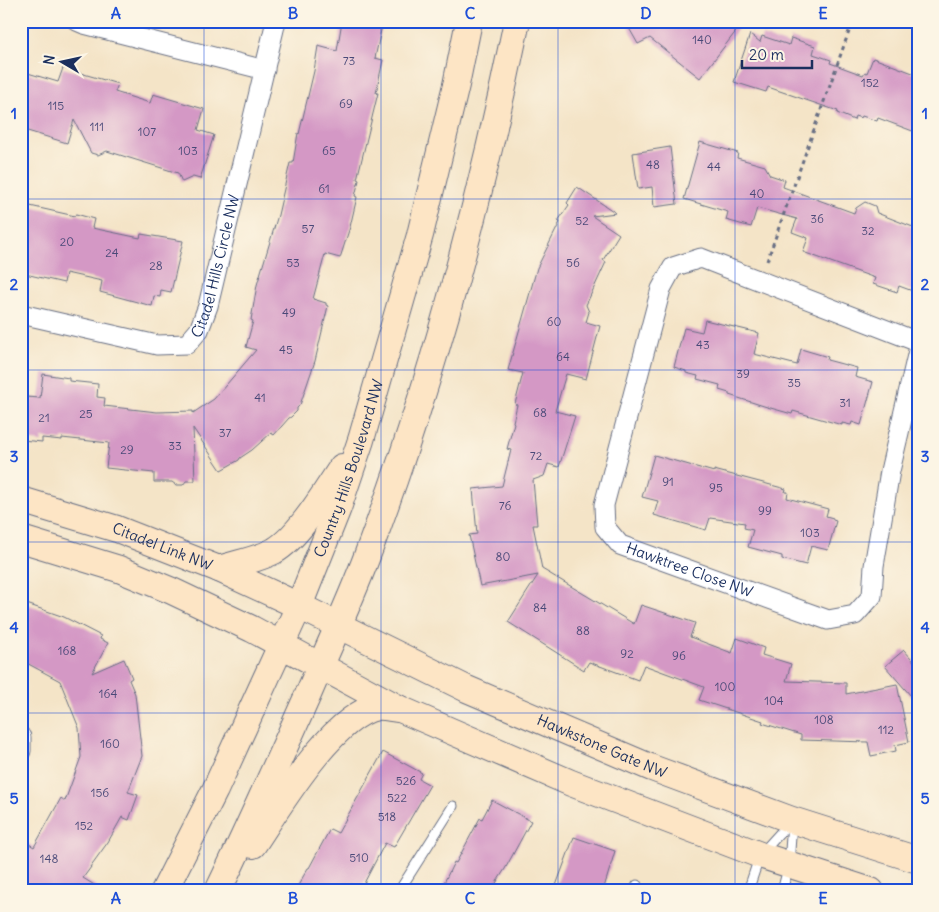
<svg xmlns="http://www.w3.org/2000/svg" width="939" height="912" font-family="Delius,sans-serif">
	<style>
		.building { fill: #d498c5 }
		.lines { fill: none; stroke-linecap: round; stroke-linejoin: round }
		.lane-casing { stroke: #676e83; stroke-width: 11 }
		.street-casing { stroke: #676e83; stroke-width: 21 }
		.secondary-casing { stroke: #676e83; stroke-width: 28 }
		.path { stroke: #676e83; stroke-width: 3; stroke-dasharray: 4 4; stroke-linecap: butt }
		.lane { stroke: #fff; stroke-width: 9 }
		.street { stroke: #fff; stroke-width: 19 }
		.secondary { stroke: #fde5c5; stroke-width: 26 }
		.grid { fill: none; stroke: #1d4ed8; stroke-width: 1; stroke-opacity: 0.55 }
		.labels { text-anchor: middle; stroke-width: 4; stroke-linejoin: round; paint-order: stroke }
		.number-label { font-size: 12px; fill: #494978 }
		.street-label { font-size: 15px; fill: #1b2f5e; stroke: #fcf5e5 }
		.neatline { fill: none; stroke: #1d4ed8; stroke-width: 2 }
		.grid-label { font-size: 16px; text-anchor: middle; font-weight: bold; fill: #1d4ed8 }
	</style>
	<rect width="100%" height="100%" fill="#fcf5e5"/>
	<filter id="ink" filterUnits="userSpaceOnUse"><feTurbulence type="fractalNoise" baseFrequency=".02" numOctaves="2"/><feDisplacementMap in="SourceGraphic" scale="10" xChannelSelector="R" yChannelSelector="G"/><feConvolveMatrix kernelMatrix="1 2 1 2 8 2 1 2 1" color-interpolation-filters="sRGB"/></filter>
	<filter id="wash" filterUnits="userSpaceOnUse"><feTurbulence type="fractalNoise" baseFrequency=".0096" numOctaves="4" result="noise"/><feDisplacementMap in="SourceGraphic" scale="20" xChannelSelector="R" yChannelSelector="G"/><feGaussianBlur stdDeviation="1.12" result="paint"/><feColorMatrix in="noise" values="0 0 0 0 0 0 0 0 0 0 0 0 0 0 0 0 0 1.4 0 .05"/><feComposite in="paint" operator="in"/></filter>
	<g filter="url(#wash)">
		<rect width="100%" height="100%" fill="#f4e4c7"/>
		<g id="blocks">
			<g class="building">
				<path d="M342,21H383L375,58L383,60L376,93H378L357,179L359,180L355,196L357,197L350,227L340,258L325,254L313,299L326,303V305L328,306L315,361L300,405L297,408V411L291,417L289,418L274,435L271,433L252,450L240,458L239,460L221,470L193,428L195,481H186L183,485H176L172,482H154V473L106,468L109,443L62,438V440L42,438V442L22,440L26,397L40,398L43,374L69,378V381L98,384L97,397L105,398L104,406L157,412L193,411V413L214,399L256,350L246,347L253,321L251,320L257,285L278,215L290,163H293L298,133L299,134L314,71L318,46L337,51Z"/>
				<path d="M625,21H744L700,78L650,38L638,44Z"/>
				<path d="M750,34L760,42L762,36L789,45L791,38L815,46L813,54L831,60L830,63L863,75L865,72L867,73L873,58L918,75V133L878,118L877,121L862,116L861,118L855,116L854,120L837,113L838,111L768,87L766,92L734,82Z"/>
				<path d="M63,68L118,84L115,92L150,103L153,94L204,109L198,130L214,135L200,179L193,177L182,182L178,173L107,151L98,155L91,153L74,120L67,143L21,129V71L58,82Z"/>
				<path d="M700,142L738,153L737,158L765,166L770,175L785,180L783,187L854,213L856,208L865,202L875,206L877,213L918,229V293L899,286L897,292L873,284L875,278L803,252L808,238L792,232L797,219L757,208L751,227L726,220L728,212L684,199Z"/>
				<path d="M670,147L677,204L654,207L652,187L638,189L633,153Z"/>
				<path d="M577,187L616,213L592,216L619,234L603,260L606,262L586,305L589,312L586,322L600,326L586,379L566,374L555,411L575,416L559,467L548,464L544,476L533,480L537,525H533L542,569L634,624L641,605L695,623L690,637L732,653L737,638L764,648L762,655L791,664L786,681L846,683V694L897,684L909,742L895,745L896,751L871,756L868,742L801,740V735L762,723L763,721L699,700L704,687L644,665L638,680L589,662L584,670L508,622L538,575L480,586L469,535L477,534L473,489L502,486L511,450L507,449L514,423L513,422L517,405L515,404L523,373L508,370L537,268L560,222L558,221L569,205L567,203Z"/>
				<path d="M21,204L75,216L76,214L94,219L92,228L140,238L141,234L183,241L171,292L161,290L160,297L154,296L152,306L100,292L102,281L66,273L64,283L21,273Z"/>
				<path d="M705,320L759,333L754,354L797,365L801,349L828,357L827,360L857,368L855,377L873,382L861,425L852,422L851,425L842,423V425L793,411L792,414L767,407L729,395V393L719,390L720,385L697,379L698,376L686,373V371L674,367L684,328L702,332Z"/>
				<path d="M654,455L714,472V470L786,489L785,492H788L787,498L828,509L826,516L833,518V520L836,521L828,550L811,546L806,565L782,559V556L748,547L753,530L744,528L745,523L710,518L706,530L654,515L658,501L642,497Z"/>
				<path d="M21,602L64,617L101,636L100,639L108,643L92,673L124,659L132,678L129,680L135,694L142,756L128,792L138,795L129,820L122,817L108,842L90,867H91L83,878L104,891H21V839L34,847L61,798L65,801L81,757L79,728L60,681L21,660Z"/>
				<path d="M904,650L918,666V704L885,666Z"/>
				<path d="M383,752L422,773L419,779L430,785L394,847L385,843L361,889L351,884L347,891H295L308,868H309L330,829L338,833Z"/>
				<path d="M492,800L531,821L505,869L491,891H440L454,862L456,863L480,818L482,819Z"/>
				<path d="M574,837L615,851L603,891H554Z"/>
			</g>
		</g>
	</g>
	<g filter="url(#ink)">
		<use href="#blocks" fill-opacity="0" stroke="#676e83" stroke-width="1"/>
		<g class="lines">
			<defs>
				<g id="lane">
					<path d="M399,891L453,806"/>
					<path d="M634,891L637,885"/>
					<path d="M748,891L760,855L790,822"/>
					<path d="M782,891L789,865L792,822"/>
				</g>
				<g id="street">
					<path d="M77,21L84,24L265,70"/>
					<path d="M917,21H918"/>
					<path id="s1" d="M21,314L157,345L187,344L199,330L208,306L276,21"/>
					<path id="s2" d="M918,342L701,258L673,267L661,289L604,505L605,527L620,545L828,620L855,615L872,596L874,566L890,471L918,351"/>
					<path d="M21,737V751"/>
				</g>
				<g id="secondary">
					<path id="s3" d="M21,500L117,529L219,569L299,606L467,689L652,768L792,820L918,860"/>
					<path d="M21,539L119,569L172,591L252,629L400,709L571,783L760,855L871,891"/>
					<path d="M219,569C237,563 257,560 274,551C299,537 326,491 342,467"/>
					<path d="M253,845C278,808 332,716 377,707C384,706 393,709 400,709"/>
					<path id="s4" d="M164,891L215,790L299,606L338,508L361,440L420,235L456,85L469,21"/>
					<path d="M218,891C249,827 278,762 307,697C327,650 349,604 367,556C432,383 480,203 517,21"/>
				</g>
			</defs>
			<use href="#lane" class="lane-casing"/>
			<use href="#street" class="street-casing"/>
			<use href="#secondary" class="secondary-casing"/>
			<path class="path" d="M767,261L852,23"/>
			<use href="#lane" class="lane"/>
			<use href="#street" class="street"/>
			<use href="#secondary" class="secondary"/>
		</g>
	</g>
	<path class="grid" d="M204,21V891M381,21V891M558,21V891M735,21V891M21,199H918M21,370H918M21,542H918M21,713H918"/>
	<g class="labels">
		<g class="number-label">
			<text x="702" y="44">140</text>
			<text x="349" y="65">73</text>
			<text x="870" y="87">152</text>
			<text x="346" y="108">69</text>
			<text x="56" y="110">115</text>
			<text x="97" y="131">111</text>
			<text x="147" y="136">107</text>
			<text x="188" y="155">103</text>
			<text x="329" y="155">65</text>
			<text x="653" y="169">48</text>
			<text x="714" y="171">44</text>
			<text x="324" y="193">61</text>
			<text x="757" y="198">40</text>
			<text x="817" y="223">36</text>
			<text x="582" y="225">52</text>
			<text x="308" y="233">57</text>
			<text x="868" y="235">32</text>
			<text x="67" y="246">20</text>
			<text x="112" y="257">24</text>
			<text x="293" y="267">53</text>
			<text x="573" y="267">56</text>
			<text x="156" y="270">28</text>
			<text x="289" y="317">49</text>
			<text x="554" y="326">60</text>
			<text x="703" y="349">43</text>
			<text x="286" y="354">45</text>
			<text x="563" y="361">64</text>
			<text x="743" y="378">39</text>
			<text x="794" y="387">35</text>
			<text x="260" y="402">41</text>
			<text x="845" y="407">31</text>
			<text x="540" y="417">68</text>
			<text x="86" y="418">25</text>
			<text x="44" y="422">21</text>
			<text x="225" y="437">37</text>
			<text x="175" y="450">33</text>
			<text x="127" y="454">29</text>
			<text x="536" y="460">72</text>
			<text x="668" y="486">91</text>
			<text x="716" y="492">95</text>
			<text x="505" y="510">76</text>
			<text x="765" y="515">99</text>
			<text x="810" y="537">103</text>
			<text x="503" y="561">80</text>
			<text x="540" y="612">84</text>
			<text x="583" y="635">88</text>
			<text x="67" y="655">168</text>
			<text x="627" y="658">92</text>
			<text x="679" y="660">96</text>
			<text x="725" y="691">100</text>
			<text x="108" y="698">164</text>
			<text x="774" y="705">104</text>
			<text x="824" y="724">108</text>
			<text x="886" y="734">112</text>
			<text x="110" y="748">160</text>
			<text x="406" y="785">526</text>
			<text x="100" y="797">156</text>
			<text x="397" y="802">522</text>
			<text x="387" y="821">518</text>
			<text x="84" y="830">152</text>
			<text x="359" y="862">510</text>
			<text x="49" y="863">148</text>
		</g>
		<g class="street-label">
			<text dy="5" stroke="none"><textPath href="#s1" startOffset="254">Citadel Hills Circle NW</textPath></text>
			<text dy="5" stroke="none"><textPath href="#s4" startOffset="462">Country Hills Boulevard NW</textPath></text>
			<text dy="5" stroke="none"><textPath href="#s3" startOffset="149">Citadel Link NW</textPath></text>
			<text dy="5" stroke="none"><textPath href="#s2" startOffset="630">Hawktree Close NW</textPath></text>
			<text dy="5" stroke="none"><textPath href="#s3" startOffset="632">Hawkstone Gate NW</textPath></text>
		</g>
	</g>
	<rect width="939" height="912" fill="none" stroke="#fcf5e5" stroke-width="55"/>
	<g transform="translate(62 62) rotate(279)" stroke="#fcf5e5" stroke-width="4" paint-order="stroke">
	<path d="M0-4L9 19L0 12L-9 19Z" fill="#1b2f5e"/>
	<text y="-8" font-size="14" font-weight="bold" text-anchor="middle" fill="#1b2f5e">N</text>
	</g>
	<path d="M742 60v8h70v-8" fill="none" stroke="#1b2f5e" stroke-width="2.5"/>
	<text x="749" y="60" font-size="15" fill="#1b2f5e" stroke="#fcf5e5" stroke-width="4" paint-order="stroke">20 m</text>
	<rect x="28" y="28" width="884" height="856" class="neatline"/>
	<g class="grid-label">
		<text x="116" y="19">A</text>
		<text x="293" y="19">B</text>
		<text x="470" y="19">C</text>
		<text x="646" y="19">D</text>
		<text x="823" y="19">E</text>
		<text x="14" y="119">1</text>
		<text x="925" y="119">1</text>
		<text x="14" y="290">2</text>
		<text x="925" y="290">2</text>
		<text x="14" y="462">3</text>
		<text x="925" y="462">3</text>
		<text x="14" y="633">4</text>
		<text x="925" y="633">4</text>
		<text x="14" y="804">5</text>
		<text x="925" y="804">5</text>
		<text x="116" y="904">A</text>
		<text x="293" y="904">B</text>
		<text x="470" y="904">C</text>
		<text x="646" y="904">D</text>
		<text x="823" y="904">E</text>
	</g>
</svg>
